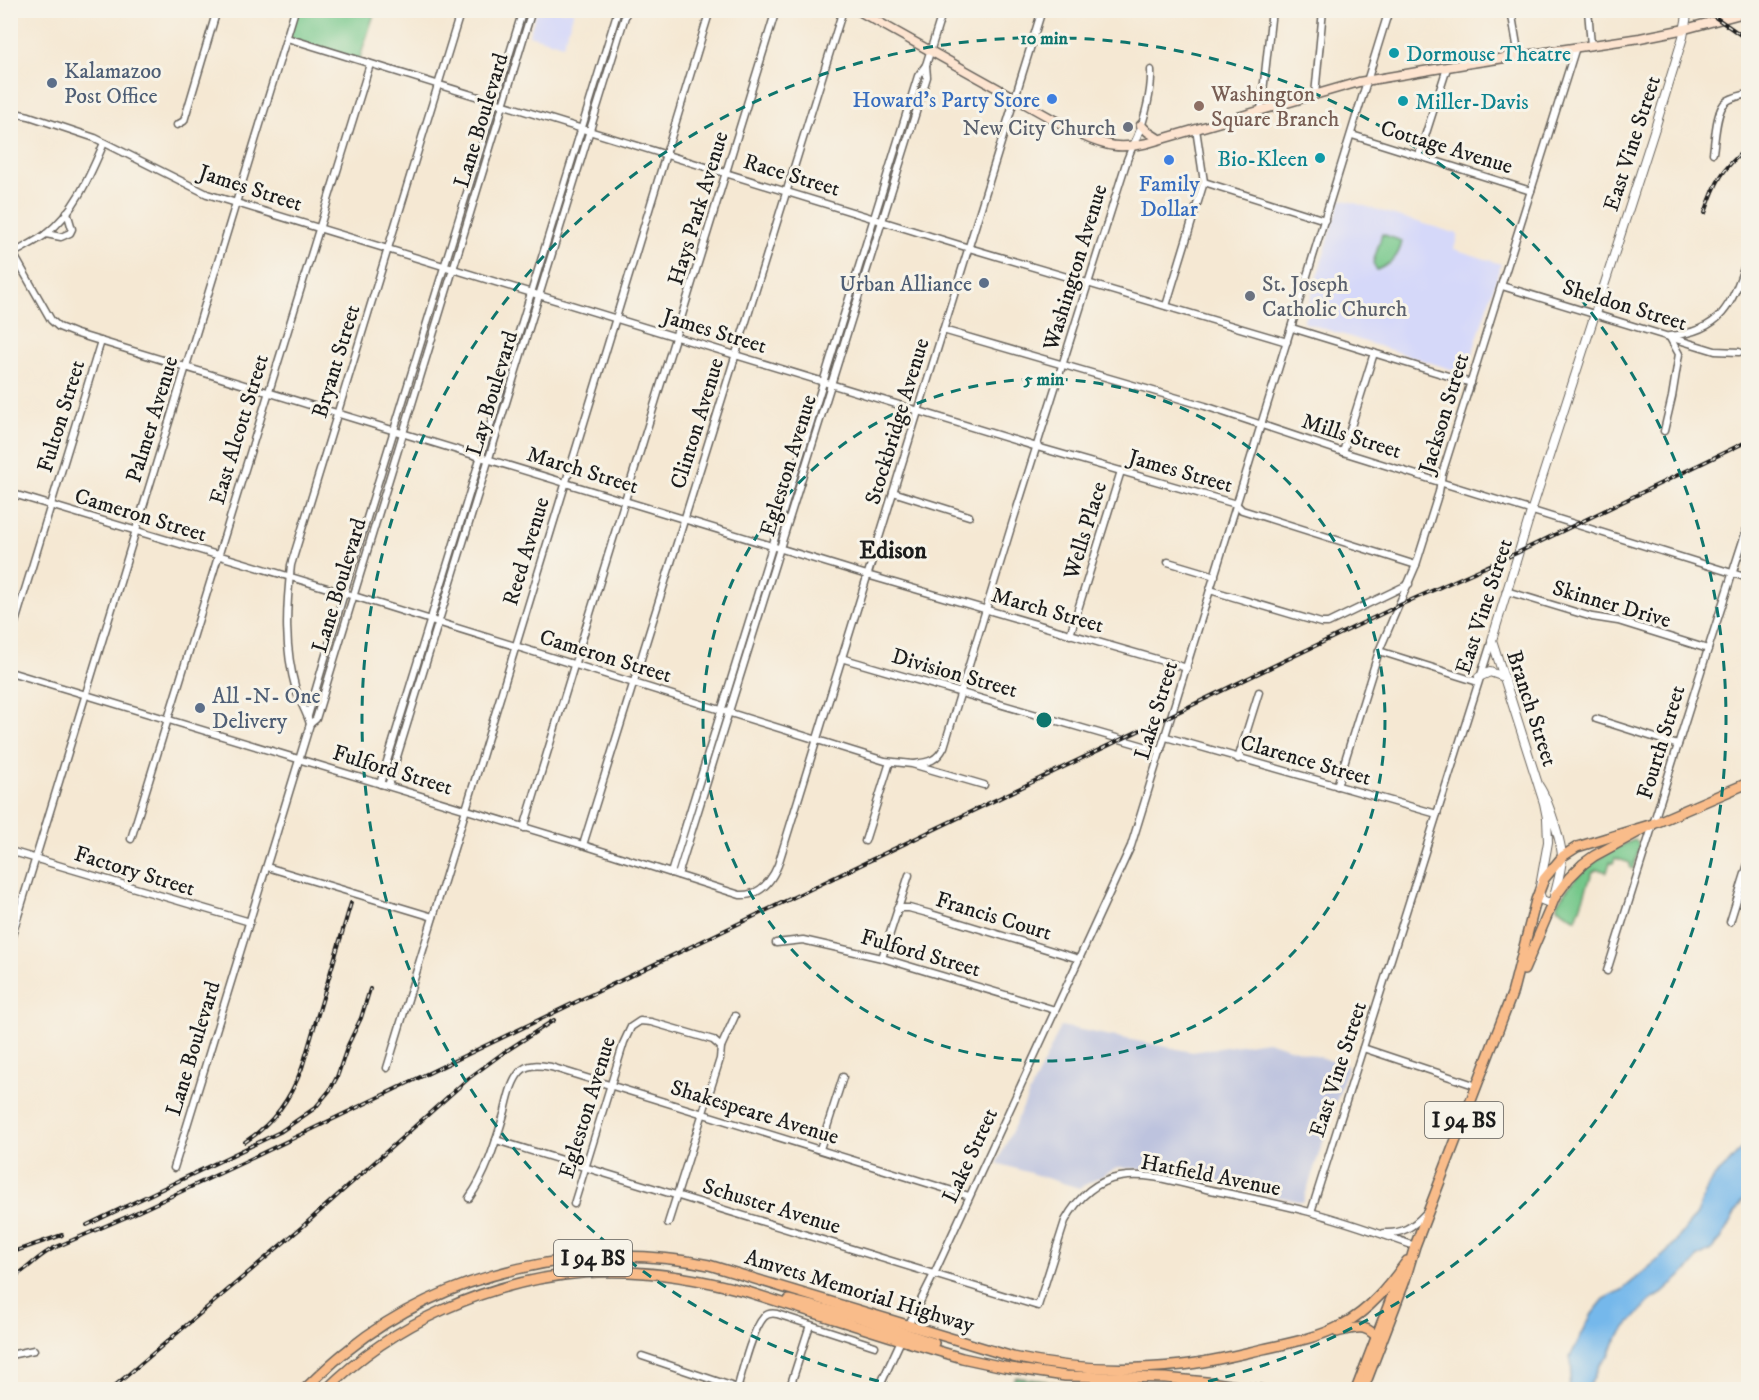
<svg xmlns="http://www.w3.org/2000/svg" width="1759" height="1400" font-family="'IM FELL DW Pica',serif">
	<style>
		.built { fill: #d5d8f9 }
		.industrial { fill: #bdc3de }
		.green { fill: #74c78a; stroke: #487253; stroke-width: 1.5 }
		.forest { fill: #5fac76; stroke: #3e6449; stroke-width: 1.5 }
		.water { fill: #75b8eb; stroke: #486a84; stroke-width: 1.5 }
		.lines { fill: none; stroke-linecap: round; stroke-linejoin: round }
		.minor-casing { stroke: #68635c; stroke-width: 9 }
		.tertiary-casing { stroke: #68635c; stroke-width: 10 }
		.secondary-casing { stroke: #68635c; stroke-width: 11 }
		.primary-casing { stroke: #68635c; stroke-width: 12 }
		.trunk-casing { stroke: #68635c; stroke-width: 12 }
		.minor { stroke: #fff; stroke-width: 6 }
		.tertiary { stroke: #fff; stroke-width: 8 }
		.secondary { stroke: #fde4d0; stroke-width: 8 }
		.primary { stroke: #f9bc8a; stroke-width: 9 }
		.trunk { stroke: #f9bc8a; stroke-width: 9 }
		.rail-casing { stroke: #1c1c1c; stroke-width: 4 }
		.rail { stroke: #f7f3e8; stroke-width: 1.5; stroke-dasharray: 4.5; stroke-linecap: butt }
		.ring { fill: none; stroke: #0f766e; stroke-width: 3; stroke-dasharray: 10 8 }
		.culture-dot { fill: #0f9aa8; stroke: #f7f3e8; stroke-width: 2 }
		.service-dot { fill: #5c6f8a; stroke: #f7f3e8; stroke-width: 2 }
		.shop-dot { fill: #3f7fe0; stroke: #f7f3e8; stroke-width: 2 }
		.education-dot { fill: #8d6e63; stroke: #f7f3e8; stroke-width: 2 }
		.worship-dot { fill: #6b7280; stroke: #f7f3e8; stroke-width: 2 }
		.labels { text-anchor: middle; stroke-width: 6; stroke-linejoin: round; paint-order: stroke }
		.shield { fill: #f7f3e8; stroke: #5e5c59; stroke-width: 1.5 }
		.shield-label { font-size: 21px; font-weight: bold; fill: #1c1c1c }
		.culture-label { font-size: 22px; fill: #0d838f; stroke: #f7f3e8; text-anchor: start }
		.service-label { font-size: 22px; fill: #4e5e75; stroke: #f7f3e8; text-anchor: start }
		.education-label { font-size: 22px; fill: #785e54; stroke: #f7f3e8; text-anchor: start }
		.shop-label { font-size: 22px; fill: #366cbe; stroke: #f7f3e8; text-anchor: end }
		.street-label { font-size: 22px; fill: #1c1c1c; stroke: #f7f3e8 }
		.worship-label { font-size: 22px; fill: #5b616d; stroke: #f7f3e8; text-anchor: end }
		.neighbourhood-label { font-size: 24px; font-weight: bold; fill: #1c1c1c; stroke: #f7f3e8 }
		.centre { fill: #0f766e; stroke: #f7f3e8; stroke-width: 3 }
		.ring-label { font-size: 18px; text-anchor: middle; font-weight: bold; fill: #0f766e; stroke: #f7f3e8; stroke-width: 6; stroke-linejoin: round; paint-order: stroke }
	</style>
	<rect width="100%" height="100%" fill="#f7f3e8"/>
	<filter id="ink" filterUnits="userSpaceOnUse"><feTurbulence type="fractalNoise" baseFrequency=".0167" numOctaves="2"/><feDisplacementMap in="SourceGraphic" scale="12" xChannelSelector="R" yChannelSelector="G"/><feConvolveMatrix kernelMatrix="1 2 1 2 8 2 1 2 1" color-interpolation-filters="sRGB"/></filter>
	<filter id="wash" filterUnits="userSpaceOnUse"><feTurbulence type="fractalNoise" baseFrequency=".008" numOctaves="4" result="noise"/><feDisplacementMap in="SourceGraphic" scale="24" xChannelSelector="R" yChannelSelector="G"/><feGaussianBlur stdDeviation="1.35" result="paint"/><feColorMatrix in="noise" values="0 0 0 0 0 0 0 0 0 0 0 0 0 0 0 0 0 1.4 0 .05"/><feComposite in="paint" operator="in"/></filter>
	<g filter="url(#wash)">
		<rect width="100%" height="100%" fill="#f5e8d3"/>
		<g class="built">
			<path d="M537,11H574L563,45L529,35Z"/>
			<path d="M1341,199L1458,234L1454,249L1501,264L1466,374L1303,322Z"/>
		</g>
		<path class="industrial" d="M1061,1026L1192,1052L1267,1041L1348,1066L1303,1202L1169,1172L1119,1167L1079,1188L997,1163Z"/>
		<g class="green">
			<path d="M295,11H375L359,61L287,38Z"/>
			<path d="M1382,234L1402,241C1399,257 1391,264 1377,270L1373,263Z"/>
			<path d="M1635,840L1638,842L1639,847L1633,869L1630,868V863L1615,858L1613,863L1610,862L1607,872C1601,870 1597,868 1592,873L1576,919L1557,907V904C1572,879 1591,861 1617,848C1623,845 1628,842 1635,840Z"/>
		</g>
		<path class="forest" d="M1016,1377L1072,1385L1188,1389H1006Z"/>
		<path class="water" d="M1748,1141V1194L1740,1204L1721,1239L1711,1250L1697,1258L1694,1264L1663,1293L1650,1301L1622,1332L1615,1341L1609,1355L1599,1366L1588,1389H1568L1572,1368L1570,1357L1592,1314L1604,1299L1622,1290L1667,1252L1676,1241L1697,1214L1708,1186L1713,1178L1727,1165Z"/>
	</g>
	<g filter="url(#ink)">
		<g class="lines">
			<defs>
				<g id="minor">
					<path d="M1511,10L1519,57"/>
					<path d="M1588,10L1591,45"/>
					<path d="M287,38L969,248L1287,342"/>
					<path d="M1315,95L1323,10"/>
					<path d="M1261,110L1272,10"/>
					<path d="M10,112L29,116L95,138L207,194L1037,447L1236,504L1242,510L1416,565"/>
					<path d="M177,125L184,121L217,10"/>
					<path d="M1352,135L1531,191"/>
					<path d="M1713,153C1715,141 1716,109 1726,102C1731,97 1741,96 1748,94"/>
					<path d="M1419,155L1447,68"/>
					<path d="M1204,182L1325,220"/>
					<path d="M46,234L61,237L70,233L72,229L67,212"/>
					<path d="M10,248L51,320L59,327L74,333L867,575L1187,668"/>
					<path d="M14,253C24,247 37,241 46,234C75,212 90,175 104,143"/>
					<path d="M1502,286L1715,351L1739,352"/>
					<path d="M1166,306L1204,182L1196,129"/>
					<path d="M1292,328L1471,383"/>
					<path d="M943,330L1205,406L1343,452L1748,578"/>
					<path d="M1664,431L1672,397L1679,354L1669,336C1724,331 1732,303 1748,257"/>
					<path d="M1343,452L1374,353"/>
					<path d="M893,492L969,516"/>
					<path d="M10,493L344,593L885,761L912,764L984,785"/>
					<path d="M1168,562L1215,576"/>
					<path d="M1210,590L1321,623H1328L1409,584"/>
					<path d="M1506,591L1592,617L1618,621L1708,649"/>
					<path d="M1070,635L1121,471"/>
					<path d="M10,639L101,341"/>
					<path d="M1379,651L1478,682"/>
					<path d="M841,658L1161,751"/>
					<path d="M10,672L583,845L740,895C760,896 771,882 778,865L1042,10"/>
					<path d="M308,716L344,593L523,10"/>
					<path d="M1596,719L1678,745"/>
					<path d="M310,724C307,713 300,702 296,690C284,647 286,609 291,565L461,10"/>
					<path d="M1166,737L1437,814"/>
					<path d="M1238,759L1259,692"/>
					<path d="M914,764C929,762 937,761 944,747L1013,521L1127,160C1130,152 1133,145 1137,137C1145,119 1152,90 1151,70"/>
					<path d="M380,784L618,10"/>
					<path d="M388,786L627,10"/>
					<path d="M1337,786L1379,651L1416,565L1439,492L1442,474L1576,47"/>
					<path d="M524,828L776,10"/>
					<path d="M131,839L370,64"/>
					<path d="M865,841L890,762"/>
					<path d="M583,845L843,10"/>
					<path d="M10,851L250,922"/>
					<path d="M267,867L433,917"/>
					<path d="M671,873L918,76L926,65L943,10"/>
					<path d="M678,875L927,77L926,65"/>
					<path d="M897,908H909L931,914L1079,959"/>
					<path d="M1730,922L1748,864"/>
					<path d="M10,942L295,10"/>
					<path d="M776,943L803,940L882,958L1055,1010"/>
					<path d="M882,958L909,875"/>
					<path d="M1607,971L1708,649L1748,525"/>
					<path d="M1363,1048L1477,1086"/>
					<path d="M387,1068L710,10"/>
					<path d="M496,1140L1038,1306L1065,1221C1077,1199 1095,1181 1120,1177C1149,1172 1179,1183 1206,1189C1241,1196 1276,1203 1310,1212C1346,1221 1381,1234 1415,1246"/>
					<path d="M820,1149L843,1077"/>
					<path d="M174,1168L310,724L316,719L532,10"/>
					<path d="M469,1198C487,1173 496,1141 505,1111C508,1099 511,1082 520,1072C527,1063 541,1065 551,1067L969,1196"/>
					<path d="M574,1204L624,1042L631,1027L640,1021L651,1022L713,1040L721,1047"/>
					<path d="M1311,1212L1492,640"/>
					<path d="M668,1223L720,1059L721,1047L735,1016"/>
					<path d="M1384,1233C1402,1234 1413,1227 1425,1214"/>
					<path d="M908,1326L934,1274L1131,846L1389,10"/>
					<path d="M10,1355L34,1350"/>
					<path d="M642,1356L743,1390"/>
					<path d="M737,1390C742,1372 752,1330 764,1317C768,1313 772,1313 777,1314L875,1346"/>
					<path d="M789,1390L810,1325"/>
					<path d="M878,1390L902,1338"/>
				</g>
				<g id="tertiary">
					<path d="M1479,677L1490,672L1504,677"/>
					<path d="M1539,786C1548,799 1562,843 1562,858C1561,873 1556,889 1552,904L1542,900L1539,892L1548,842L1547,818L1544,803L1492,640L1531,512L1656,125L1683,37L1688,10"/>
				</g>
				<g id="secondary">
					<path d="M857,10L1081,135C1107,147 1120,149 1148,143L1359,82L1471,63L1640,38L1685,29L1748,12"/>
					<path d="M1141,125L1148,132L1159,139"/>
				</g>
				<g id="primary">
					<path d="M1524,970L1555,897L1569,878L1583,864L1594,856L1653,824L1748,783"/>
					<path d="M1356,1390L1402,1270"/>
					<path d="M1363,1390L1404,1283L1415,1246L1512,994L1536,900L1544,879L1563,856L1577,847L1653,824"/>
				</g>
				<g id="trunk">
					<path d="M789,1300L860,1318L934,1343"/>
					<path d="M1337,1332C1358,1327 1367,1322 1381,1343"/>
					<path d="M304,1390C318,1376 332,1362 348,1350C446,1271 586,1240 709,1265L1013,1357C1067,1369 1127,1371 1182,1365C1210,1362 1237,1355 1263,1349C1290,1343 1318,1338 1342,1325C1370,1310 1389,1286 1407,1261"/>
					<path d="M326,1390C393,1323 488,1281 582,1273C639,1268 694,1277 748,1292L901,1340L962,1358L1004,1367L1065,1376L1165,1378L1216,1383L1263,1390"/>
				</g>
			</defs>
			<use href="#minor" class="minor-casing"/>
			<use href="#tertiary" class="tertiary-casing"/>
			<use href="#secondary" class="secondary-casing"/>
			<use href="#primary" class="primary-casing"/>
			<use href="#trunk" class="trunk-casing"/>
			<use href="#minor" class="minor"/>
			<use href="#tertiary" class="tertiary"/>
			<use href="#secondary" class="secondary"/>
			<use href="#primary" class="primary"/>
			<use href="#trunk" class="trunk"/>
			<defs>
				<g id="rail">
					<path d="M1705,10L1748,40"/>
					<path d="M1705,213C1716,181 1722,169 1748,147"/>
					<path d="M245,1142C274,1123 290,1099 302,1068L351,903"/>
					<path d="M87,1225L280,1132L315,1108L330,1090L337,1077L348,1045L361,1018L370,989"/>
					<path d="M10,1253L62,1235"/>
					<path d="M10,1279C27,1271 37,1256 54,1248L131,1215L244,1162L1400,605L1519,552L1748,441"/>
					<path d="M110,1390L302,1227L469,1078L503,1053L554,1020"/>
				</g>
			</defs>
			<use href="#rail" class="rail-casing"/>
			<use href="#rail" class="rail"/>
		</g>
	</g>
	<g class="ring">
		<circle cx="1044" cy="720" r="341"/>
		<path d="M914 1389A682 682 0 1 1 1174 1389"/>
	</g>
	<g class="culture-dot">
		<circle cx="1394" cy="53" r="6"/>
		<circle cx="1403" cy="101" r="6"/>
		<circle cx="1320" cy="158" r="6"/>
	</g>
	<g class="service-dot">
		<circle cx="52" cy="83" r="6"/>
		<circle cx="984" cy="283" r="6"/>
		<circle cx="200" cy="708" r="6"/>
	</g>
	<g class="shop-dot">
		<circle cx="1052" cy="99" r="6"/>
		<circle cx="1169" cy="160" r="6"/>
	</g>
	<circle class="education-dot" cx="1199" cy="106" r="6"/>
	<g class="worship-dot">
		<circle cx="1128" cy="127" r="6"/>
		<circle cx="1250" cy="296" r="6"/>
	</g>
	<g class="labels">
		<g class="shield">
			<rect x="1425" y="1102" width="78" height="36" rx="4.5"/>
			<rect x="554" y="1240" width="78" height="36" rx="4.5"/>
		</g>
		<g class="shield-label">
			<text x="1464" y="1127">I 94 BS</text>
			<text x="593" y="1265">I 94 BS</text>
		</g>
		<g class="culture-label">
			<text x="1406" y="61">Dormouse Theatre</text>
			<text x="1415" y="109">Miller-Davis</text>
			<text x="1308" y="166" text-anchor="end">Bio-Kleen</text>
		</g>
		<g class="service-label">
			<text x="64" y="78">Kalamazoo<tspan x="64" dy="25">Post Office</tspan></text>
			<text x="972" y="291" text-anchor="end">Urban Alliance</text>
			<text x="212" y="703">All -N- One<tspan x="212" dy="25">Delivery</tspan></text>
		</g>
		<g class="education-label">
			<text x="1211" y="101">Washington<tspan x="1211" dy="25">Square Branch</tspan></text>
		</g>
		<g class="shop-label">
			<text x="1040" y="107">Howard's Party Store</text>
			<text x="1169" y="191" text-anchor="middle">Family<tspan x="1169" dy="25">Dollar</tspan></text>
		</g>
		<g class="street-label">
			<text transform="translate(480 120) rotate(-73)" y="8">Lane Boulevard</text>
			<text transform="translate(1631 143) rotate(-72)" y="8">East Vine Street</text>
			<text transform="translate(1447 146) rotate(17)" y="8">Cottage Avenue</text>
			<text transform="translate(792 174) rotate(17)" y="8">Race Street</text>
			<text transform="translate(251 187) rotate(18)" y="8">James Street</text>
			<text transform="translate(697 208) rotate(-73)" y="8">Hays Park Avenue</text>
			<text transform="translate(1074 267) rotate(-73)" y="8">Washington Avenue</text>
			<text transform="translate(1625 304) rotate(17)" y="8">Sheldon Street</text>
			<text transform="translate(715 330) rotate(17)" y="8">James Street</text>
			<text transform="translate(335 361) rotate(-73)" y="8">Bryant Street</text>
			<text transform="translate(491 393) rotate(-73)" y="8">Lay Boulevard</text>
			<text transform="translate(1443 413) rotate(-73)" y="8">Jackson Street</text>
			<text transform="translate(60 416) rotate(-73)" y="8">Fulton Street</text>
			<text transform="translate(151 419) rotate(-73)" y="8">Palmer Avenue</text>
			<text transform="translate(896 421) rotate(-73)" y="8">Stockbridge Avenue</text>
			<text transform="translate(696 423) rotate(-73)" y="8">Clinton Avenue</text>
			<text transform="translate(238 429) rotate(-73)" y="8">East Alcott Street</text>
			<text transform="translate(1352 435) rotate(18)" y="8">Mills Street</text>
			<text transform="translate(787 465) rotate(-73)" y="8">Egleston Avenue</text>
			<text transform="translate(583 469) rotate(17)" y="8">March Street</text>
			<text transform="translate(1181 470) rotate(16)" y="8">James Street</text>
			<text transform="translate(141 514) rotate(17)" y="8">Cameron Street</text>
			<text transform="translate(1084 530) rotate(-73)" y="8">Wells Place</text>
			<text transform="translate(525 551) rotate(-73)" y="8">Reed Avenue</text>
			<text transform="translate(338 585) rotate(-73)" y="8">Lane Boulevard</text>
			<text transform="translate(1612 603) rotate(16)" y="8">Skinner Drive</text>
			<text transform="translate(1483 606) rotate(-72)" y="8">East Vine Street</text>
			<text transform="translate(1048 609) rotate(16)" y="8">March Street</text>
			<text transform="translate(606 655) rotate(17)" y="8">Cameron Street</text>
			<text transform="translate(955 672) rotate(16)" y="8">Division Street</text>
			<text transform="translate(1533 708) rotate(72)" y="8">Branch Street</text>
			<text transform="translate(1155 710) rotate(-73)" y="8">Lake Street</text>
			<text transform="translate(1660 742) rotate(-73)" y="8">Fourth Street</text>
			<text transform="translate(1306 759) rotate(16)" y="8">Clarence Street</text>
			<text transform="translate(393 769) rotate(17)" y="8">Fulford Street</text>
			<text transform="translate(135 870) rotate(17)" y="8">Factory Street</text>
			<text transform="translate(994 915) rotate(17)" y="8">Francis Court</text>
			<text transform="translate(921 952) rotate(16)" y="8">Fulford Street</text>
			<text transform="translate(192 1048) rotate(-73)" y="8">Lane Boulevard</text>
			<text transform="translate(1337 1069) rotate(-72)" y="8">East Vine Street</text>
			<text transform="translate(586 1107) rotate(-73)" y="8">Egleston Avenue</text>
			<text transform="translate(755 1111) rotate(17)" y="8">Shakespeare Avenue</text>
			<text transform="translate(969 1155) rotate(-65)" y="8">Lake Street</text>
			<text transform="translate(1211 1174) rotate(11)" y="8">Hatfield Avenue</text>
			<text transform="translate(772 1205) rotate(17)" y="8">Schuster Avenue</text>
			<text transform="translate(860 1290) rotate(17)" y="8">Amvets Memorial Highway</text>
		</g>
		<g class="worship-label">
			<text x="1116" y="135">New City Church</text>
			<text x="1262" y="291" text-anchor="start">St. Joseph<tspan x="1262" dy="25">Catholic Church</tspan></text>
		</g>
		<g class="neighbourhood-label">
			<text x="893" y="558">Edison</text>
		</g>
	</g>
	<circle cx="1044" cy="720" r="9" class="centre"/>
	<g class="ring-label">
		<text x="1044" y="44">10 min</text>
		<text x="1044" y="385">5 min</text>
	</g>
	<rect width="1759" height="1400" fill="none" stroke="#f7f3e8" stroke-width="36"/>
</svg>
